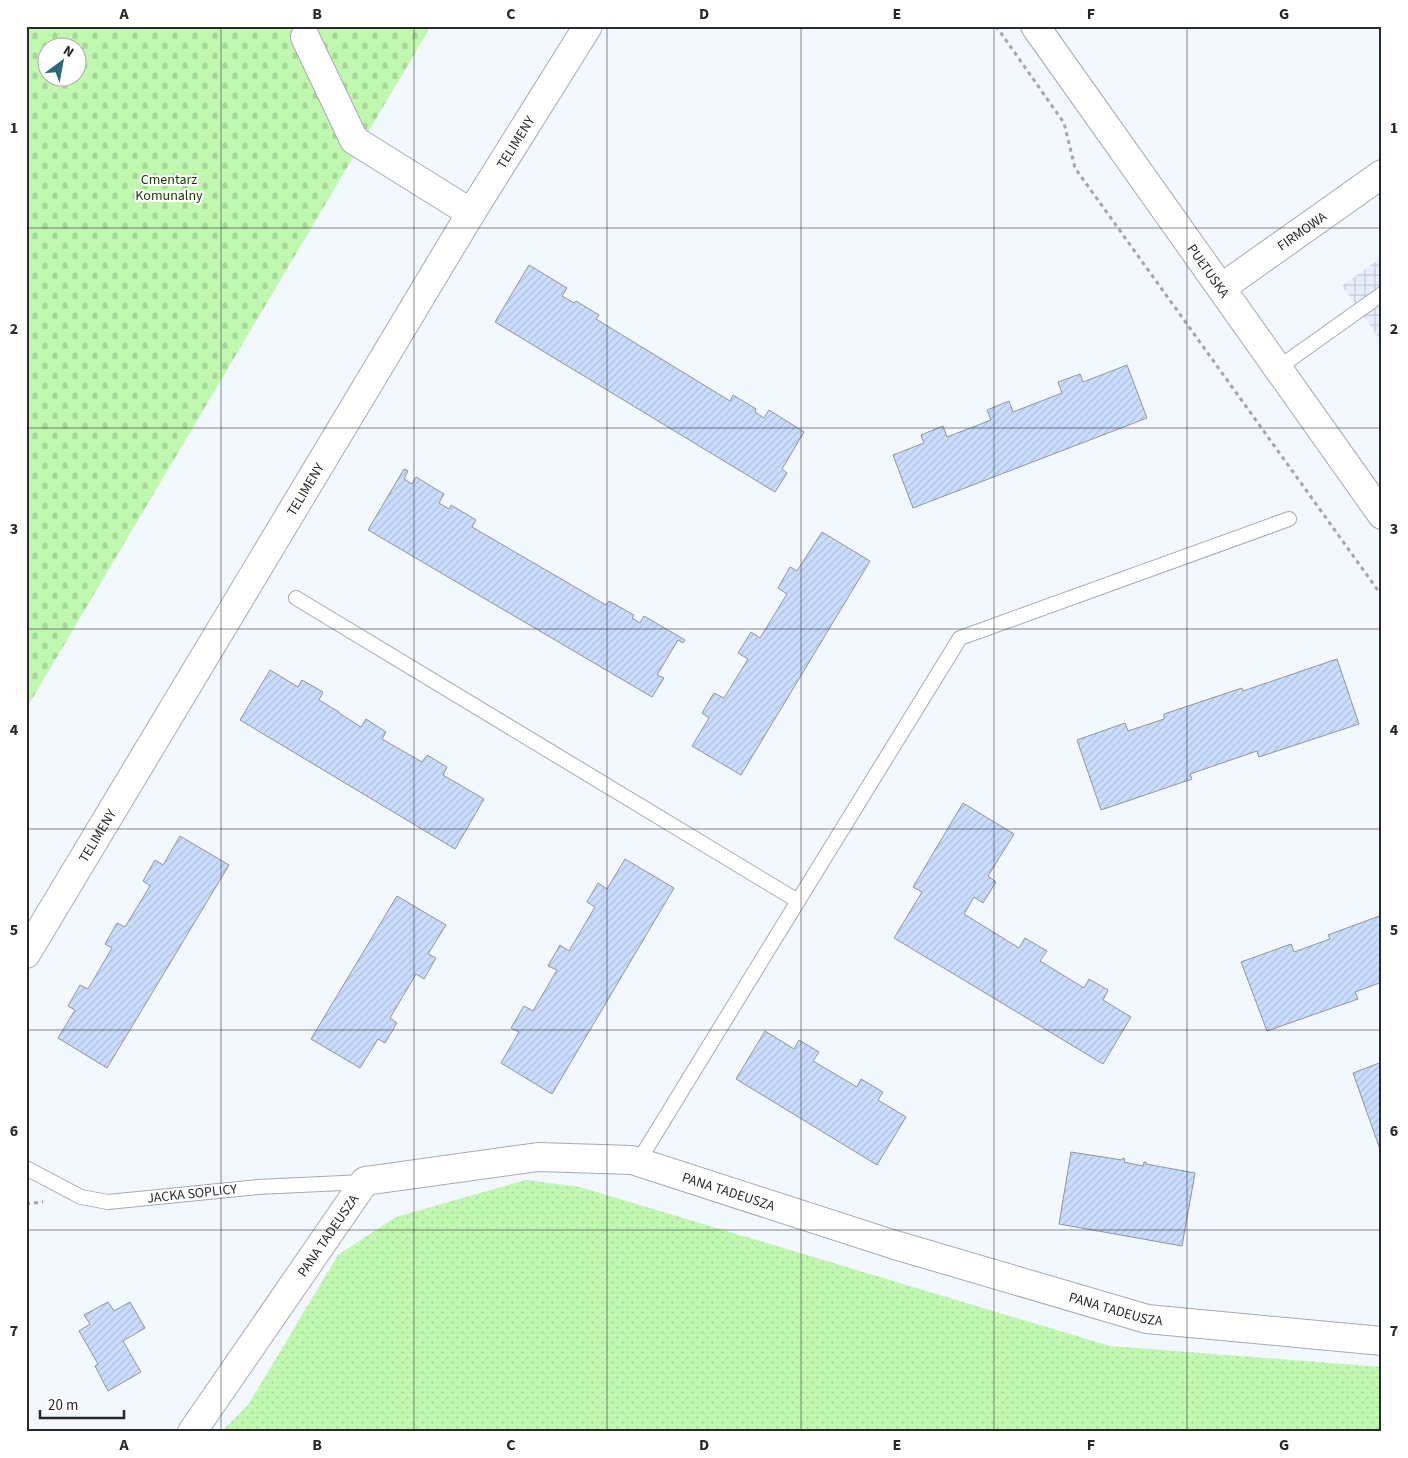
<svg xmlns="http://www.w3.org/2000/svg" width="1408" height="1458" font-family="'Source Sans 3',sans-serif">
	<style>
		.industrial { fill: url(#industrial-grid) }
		.cemetery { fill: url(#cemetery-stones); fill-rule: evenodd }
		.garden { fill: url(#garden-dots) }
		.building { fill: url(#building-hatch); stroke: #91949b }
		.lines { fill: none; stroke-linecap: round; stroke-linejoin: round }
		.lane-casing { stroke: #a6aab1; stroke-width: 16 }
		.street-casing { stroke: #a6aab1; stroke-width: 30 }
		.secondary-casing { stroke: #a6aab1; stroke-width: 30 }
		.path { stroke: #a2a5ab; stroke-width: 3; stroke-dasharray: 4 4; stroke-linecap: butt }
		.lane { stroke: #fff; stroke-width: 14 }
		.street { stroke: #fff; stroke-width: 28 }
		.secondary { stroke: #fff; stroke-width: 28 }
		.grid { fill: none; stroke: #28292c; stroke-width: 1; stroke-opacity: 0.55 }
		.labels { text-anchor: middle; stroke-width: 4; stroke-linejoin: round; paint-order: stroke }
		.street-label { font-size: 14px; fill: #28292c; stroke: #fff }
		.park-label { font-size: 14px; fill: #113800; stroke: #fff }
		.neatline { fill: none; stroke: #28292c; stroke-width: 2 }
		.grid-label { font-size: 16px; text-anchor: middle; font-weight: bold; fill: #28292c }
	</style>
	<defs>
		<pattern id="industrial-grid" width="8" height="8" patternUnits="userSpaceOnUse" patternTransform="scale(1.25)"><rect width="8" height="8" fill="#e6eefc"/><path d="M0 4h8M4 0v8" fill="none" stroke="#c5ccd8"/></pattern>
		<pattern id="cemetery-stones" width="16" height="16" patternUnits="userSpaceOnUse" patternTransform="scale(1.25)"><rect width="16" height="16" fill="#c1f8b0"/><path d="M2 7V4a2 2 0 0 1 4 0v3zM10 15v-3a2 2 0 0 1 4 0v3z" fill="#a6d598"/></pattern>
		<pattern id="garden-dots" width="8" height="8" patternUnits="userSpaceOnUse" patternTransform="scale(1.25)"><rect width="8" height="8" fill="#c1f8b0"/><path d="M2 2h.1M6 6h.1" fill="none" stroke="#a6d598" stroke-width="1.8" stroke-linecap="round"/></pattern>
		<pattern id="building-hatch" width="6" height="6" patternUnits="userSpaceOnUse" patternTransform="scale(1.25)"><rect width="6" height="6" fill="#cbddff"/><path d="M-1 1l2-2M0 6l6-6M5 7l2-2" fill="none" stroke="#aebedb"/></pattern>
	</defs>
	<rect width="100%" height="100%" fill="#f3f7fe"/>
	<path class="industrial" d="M1382,257V342L1342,286Z"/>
	<path class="cemetery" d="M26,26H431L26,709ZM48,48H78V78H48Z"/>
	<path class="garden" d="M526,1180L580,1187L1110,1346L1382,1367V1432H221L248,1405L338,1255L396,1217Z"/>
	<g class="building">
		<path d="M529,265L567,288L562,296L574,303L576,301L599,315L596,319L730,401L733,395L756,409L755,412L764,418L769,410L804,432L782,469L787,473L775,492L495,322Z"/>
		<path d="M1127,365L1147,418L913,508L893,455L924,443L921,435L943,426L947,437L991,420L987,410L1009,401L1013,412L1062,393L1058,382L1080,374L1083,382Z"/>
		<path d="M404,469L408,471L404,479L412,484L416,477L444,494L439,503L449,509L451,505L476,520L472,527L606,605L609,601L634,615L632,618L640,623L644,616L685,640L683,643L678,640L657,675L664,678L652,697L368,530Z"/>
		<path d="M822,532L870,561L741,775L692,746L709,718L702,713L714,693L724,698L748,659L738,653L751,632L760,638L787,594L778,588L790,567L797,571Z"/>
		<path d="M1337,659L1359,724L1259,757L1257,751L1190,774L1192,779L1101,810L1077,740L1125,723L1128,731L1164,719V714L1242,688L1243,691Z"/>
		<path d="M270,670L298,687L302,680L323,692L319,700L339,712V713L361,727L366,719L386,732L382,739L422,762L427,755L447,767L443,775L484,799L455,849L240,720Z"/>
		<path d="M963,803L1014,834L988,876L996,882L983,903L974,897L964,914L1019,948L1025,938L1047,951L1040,961L1084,988L1089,979L1108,990L1103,1000L1131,1017L1103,1064L894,938L922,892L913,887Z"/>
		<path d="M180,836L229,865L107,1068L58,1038L75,1010L68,1006L80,985L88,989L112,948L105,944L117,923L125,927L150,886L143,881L155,860L163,865Z"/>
		<path d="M625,859L674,888L552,1094L501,1063L519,1032L511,1028L524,1006L533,1011L557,970L548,966L560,945L569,951L595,907L587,902L598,883L607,889Z"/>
		<path d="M397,896L446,925L428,954L436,958L424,979L416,974L390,1018L397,1023L385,1043L378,1039L360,1068L311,1039Z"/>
		<path d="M1382,915V982L1355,992L1358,999L1267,1031L1241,962L1291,944L1294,952L1330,939L1328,935Z"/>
		<path d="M765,1031L794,1049L799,1040L819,1052L813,1061L857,1087L861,1079L883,1092L878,1100L906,1117L877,1165L736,1079Z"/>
		<path d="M1382,1062V1155L1353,1073Z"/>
		<path d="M1071,1152L1122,1160L1123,1158L1125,1159L1124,1162L1143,1166L1144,1162H1146V1164L1195,1173L1182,1246L1059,1224Z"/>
		<path d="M108,1302L114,1311L130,1302L145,1328L123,1341L141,1372L108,1391L95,1366L98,1364L79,1331L90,1324L84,1315Z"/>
	</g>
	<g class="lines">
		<defs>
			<g id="lane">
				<path d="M1278,368L1382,294"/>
				<path d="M296,598L798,901L638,1162"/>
				<path d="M798,901L960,638L1289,519"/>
				<path d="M26,1168L81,1197L108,1202L258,1187L364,1182"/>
			</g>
			<g id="street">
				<path d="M305,37L354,140L471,213"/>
				<path id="s1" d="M1221,288L1382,174"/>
				<path id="s2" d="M26,954L471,213L588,26"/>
				<path id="s3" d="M192,1432L365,1181L538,1157L632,1160L895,1245L1147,1319L1382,1341"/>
			</g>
			<g id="secondary">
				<path id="s4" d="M1035,26L1382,515"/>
			</g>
		</defs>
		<use href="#lane" class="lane-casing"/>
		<use href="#street" class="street-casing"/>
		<use href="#secondary" class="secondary-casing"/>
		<g class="path">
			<path d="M996,26L1064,123L1075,168L1382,596"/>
			<path d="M26,1204L43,1202"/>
		</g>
		<use href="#lane" class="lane"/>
		<use href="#street" class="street"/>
		<use href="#secondary" class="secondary"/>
	</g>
	<path class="grid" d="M221,26V1432M414,26V1432M607,26V1432M801,26V1432M994,26V1432M1187,26V1432M26,228H1382M26,428H1382M26,629H1382M26,829H1382M26,1030H1382M26,1230H1382"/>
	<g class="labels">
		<g class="street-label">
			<text dy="5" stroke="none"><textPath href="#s2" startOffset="948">TELIMENY</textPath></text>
			<text dy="5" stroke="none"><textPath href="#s1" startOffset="99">FIRMOWA</textPath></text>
			<text dy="5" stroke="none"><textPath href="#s4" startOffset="300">PUŁTUSKA</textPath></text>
			<text dy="5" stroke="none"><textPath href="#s2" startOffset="542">TELIMENY</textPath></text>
			<text dy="5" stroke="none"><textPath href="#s2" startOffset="138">TELIMENY</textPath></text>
			<text dy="5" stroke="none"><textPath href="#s3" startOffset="675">PANA TADEUSZA</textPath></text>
			<text transform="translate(192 1193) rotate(-6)" y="5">JACKA SOPLICY</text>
			<text dy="5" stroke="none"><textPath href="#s3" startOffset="239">PANA TADEUSZA</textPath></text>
			<text dy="5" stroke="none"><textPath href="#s3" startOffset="1080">PANA TADEUSZA</textPath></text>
		</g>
		<g class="park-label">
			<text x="169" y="184">Cmentarz<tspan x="169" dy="16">Komunalny</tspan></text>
		</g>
	</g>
	<rect width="1408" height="1458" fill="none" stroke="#ffffff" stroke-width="55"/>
	<g transform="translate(62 62) rotate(32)"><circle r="24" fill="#ffffff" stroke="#a9a9ab"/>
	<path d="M0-4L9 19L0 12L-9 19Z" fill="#2a697e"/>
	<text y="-8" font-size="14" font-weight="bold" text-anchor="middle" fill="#28292c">N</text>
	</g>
	<path d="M40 1410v8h84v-8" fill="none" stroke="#28292c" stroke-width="2.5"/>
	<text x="48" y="1410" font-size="15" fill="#28292c" stroke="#ffffff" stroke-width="4" paint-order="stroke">20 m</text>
	<rect x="28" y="28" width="1352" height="1402" class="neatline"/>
	<g class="grid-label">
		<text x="124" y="19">A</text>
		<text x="317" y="19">B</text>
		<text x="511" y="19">C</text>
		<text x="704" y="19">D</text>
		<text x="897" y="19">E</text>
		<text x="1091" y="19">F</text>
		<text x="1284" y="19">G</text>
		<text x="14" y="133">1</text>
		<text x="1394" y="133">1</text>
		<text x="14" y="334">2</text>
		<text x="1394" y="334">2</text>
		<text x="14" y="534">3</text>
		<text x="1394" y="534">3</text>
		<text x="14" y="735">4</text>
		<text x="1394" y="735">4</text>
		<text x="14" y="935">5</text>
		<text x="1394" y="935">5</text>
		<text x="14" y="1136">6</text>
		<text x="1394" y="1136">6</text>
		<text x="14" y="1336">7</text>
		<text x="1394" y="1336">7</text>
		<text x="124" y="1450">A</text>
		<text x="317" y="1450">B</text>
		<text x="511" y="1450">C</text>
		<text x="704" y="1450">D</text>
		<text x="897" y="1450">E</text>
		<text x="1091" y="1450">F</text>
		<text x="1284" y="1450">G</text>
	</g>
</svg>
